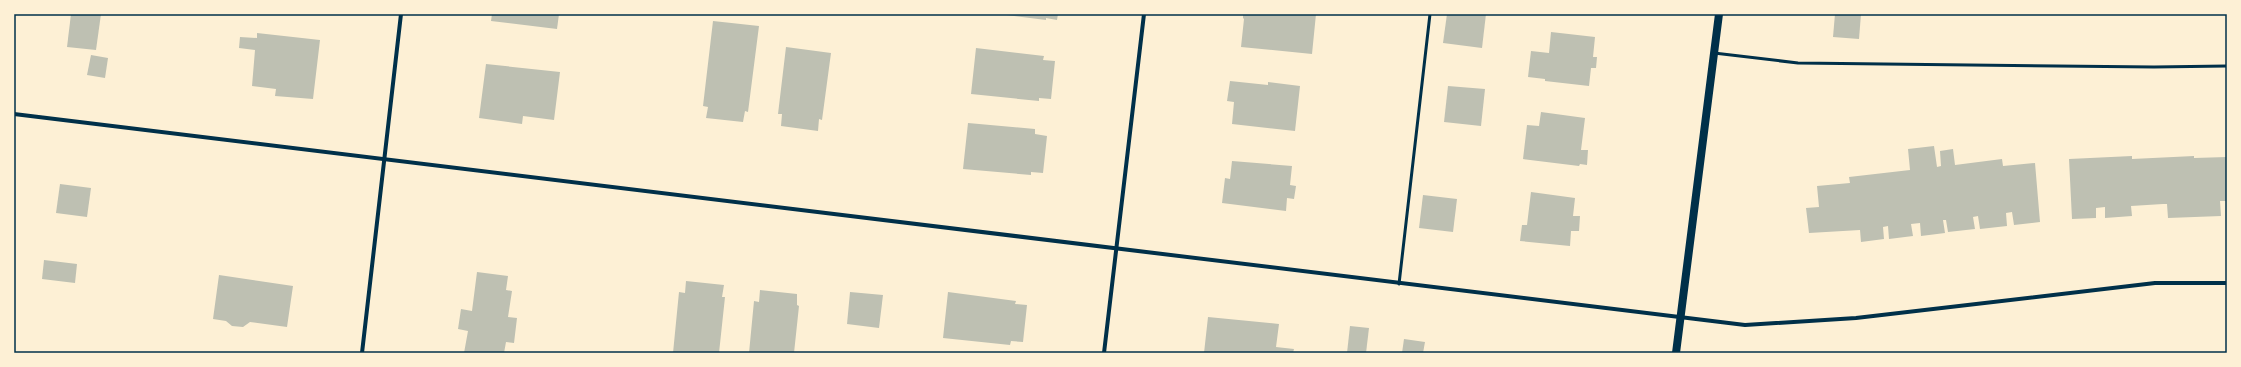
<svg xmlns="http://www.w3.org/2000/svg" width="2241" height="367" font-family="'Titillium Web',sans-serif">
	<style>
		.building { fill: #bec0b2 }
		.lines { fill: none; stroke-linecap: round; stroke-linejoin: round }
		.service { stroke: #003049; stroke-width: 3 }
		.minor { stroke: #003049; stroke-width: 4 }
		.secondary { stroke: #003049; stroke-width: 8 }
		.neatline { fill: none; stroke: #003049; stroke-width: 1.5 }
	</style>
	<rect width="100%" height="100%" fill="#fdf0d5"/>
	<g class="building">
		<path d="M71,14H101L96,50L67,47Z"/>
		<path d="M492,14H559L557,29L491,21Z"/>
		<path d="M999,14H1058L1057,20L1046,18V20Z"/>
		<path d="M1243,14H1316L1312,54L1241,47L1244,19L1243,18Z"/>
		<path d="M1447,14H1486L1482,48L1443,43Z"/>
		<path d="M1835,14H1861L1859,39L1833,37Z"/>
		<path d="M713,21L759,26L748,112L745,111L743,122L706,118L708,107L703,106Z"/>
		<path d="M1551,32L1595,37L1593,57H1597L1596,68H1591L1589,86L1545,81V79L1528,77L1531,51L1549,53Z"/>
		<path d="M257,33L320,40L313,99L275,96L276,89L252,86L255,50L239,48L240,37L257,38Z"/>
		<path d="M786,47L831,53L822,120L819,119L818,131L781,126L782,114H778Z"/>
		<path d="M976,48L1044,56L1043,60L1055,61L1051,99L1039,98V101L971,94Z"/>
		<path d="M91,55L108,58L105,78L87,75Z"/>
		<path d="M486,64L560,72L554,120L523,116L522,124L479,118Z"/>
		<path d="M1230,81L1268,85V82L1300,86L1295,131L1232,124L1234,102L1227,101Z"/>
		<path d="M1448,86L1485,89L1481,126L1444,122Z"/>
		<path d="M1541,112L1585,118L1581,150H1588L1587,165L1580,164L1579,166L1523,159L1527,125L1539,126Z"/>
		<path d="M968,123L1035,129V134L1047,136L1043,173L1031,172V175L963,169Z"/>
		<path d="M1934,146L1937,167L1941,166L1940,151L1953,149L1955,165L2002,159L2003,166L2035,163L2040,222L2014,225L2012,212L2006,213L2007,226L1980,229L1978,216L1973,217L1975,229L1948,232L1946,220H1943L1945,233L1921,236L1920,223L1911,224L1913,236L1889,239L1888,226L1883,227L1884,239L1861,242L1860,230L1809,233L1806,208L1819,207L1817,186L1850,183L1849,177L1910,170L1908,149Z"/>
		<path d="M2132,156V159L2194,156V158L2227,157V201H2220L2221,216L2168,218L2167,204H2163L2131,206L2132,216L2105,218V207L2096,208V218L2072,219L2069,159Z"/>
		<path d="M1232,161L1292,166L1290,185L1296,186L1294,199L1287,198L1286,211L1222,203L1225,178L1230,179Z"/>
		<path d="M60,184L91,188L87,217L56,213Z"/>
		<path d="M1531,192L1575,198L1573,216H1580L1579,231H1571L1570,246L1520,241L1522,225H1527Z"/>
		<path d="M1423,195L1457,199L1453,232L1419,228Z"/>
		<path d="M44,260L77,264L75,283L42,279Z"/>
		<path d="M477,272L508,276L506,290L512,291L508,317L517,318L514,343L506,342L504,353H464L468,331L458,329L461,309L472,311Z"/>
		<path d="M219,275L293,286L287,327L250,322L243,327L232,326L226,321L213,319Z"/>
		<path d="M686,281L724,285L722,297H725L719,353H673L679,292L685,293Z"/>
		<path d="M760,290L797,294V305L799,306L794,353H749L754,301L759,302Z"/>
		<path d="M850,292L883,295L879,328L847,324Z"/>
		<path d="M948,292L1016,301L1015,304L1027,305L1023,342L1011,341L1010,345L943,338Z"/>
		<path d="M1208,317L1279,324L1276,347L1294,349L1293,353H1204Z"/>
		<path d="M1350,326L1369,328L1366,353H1347Z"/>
		<path d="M1404,339L1425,342L1423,353H1402Z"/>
	</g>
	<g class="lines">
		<g class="service">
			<path d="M1714,53L1798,63L2154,67L2227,66"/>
			<path d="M1399,284L1430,14"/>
		</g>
		<g class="minor">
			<path d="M14,114L1745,325L1856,318L2155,283H2227"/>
			<path d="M362,353L401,14"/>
			<path d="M1104,353L1144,14"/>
		</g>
		<path class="secondary" d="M1676,353L1719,14"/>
	</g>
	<rect width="2241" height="367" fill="none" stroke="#fdf0d5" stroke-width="30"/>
	<rect x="15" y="15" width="2211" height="337" class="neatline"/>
</svg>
